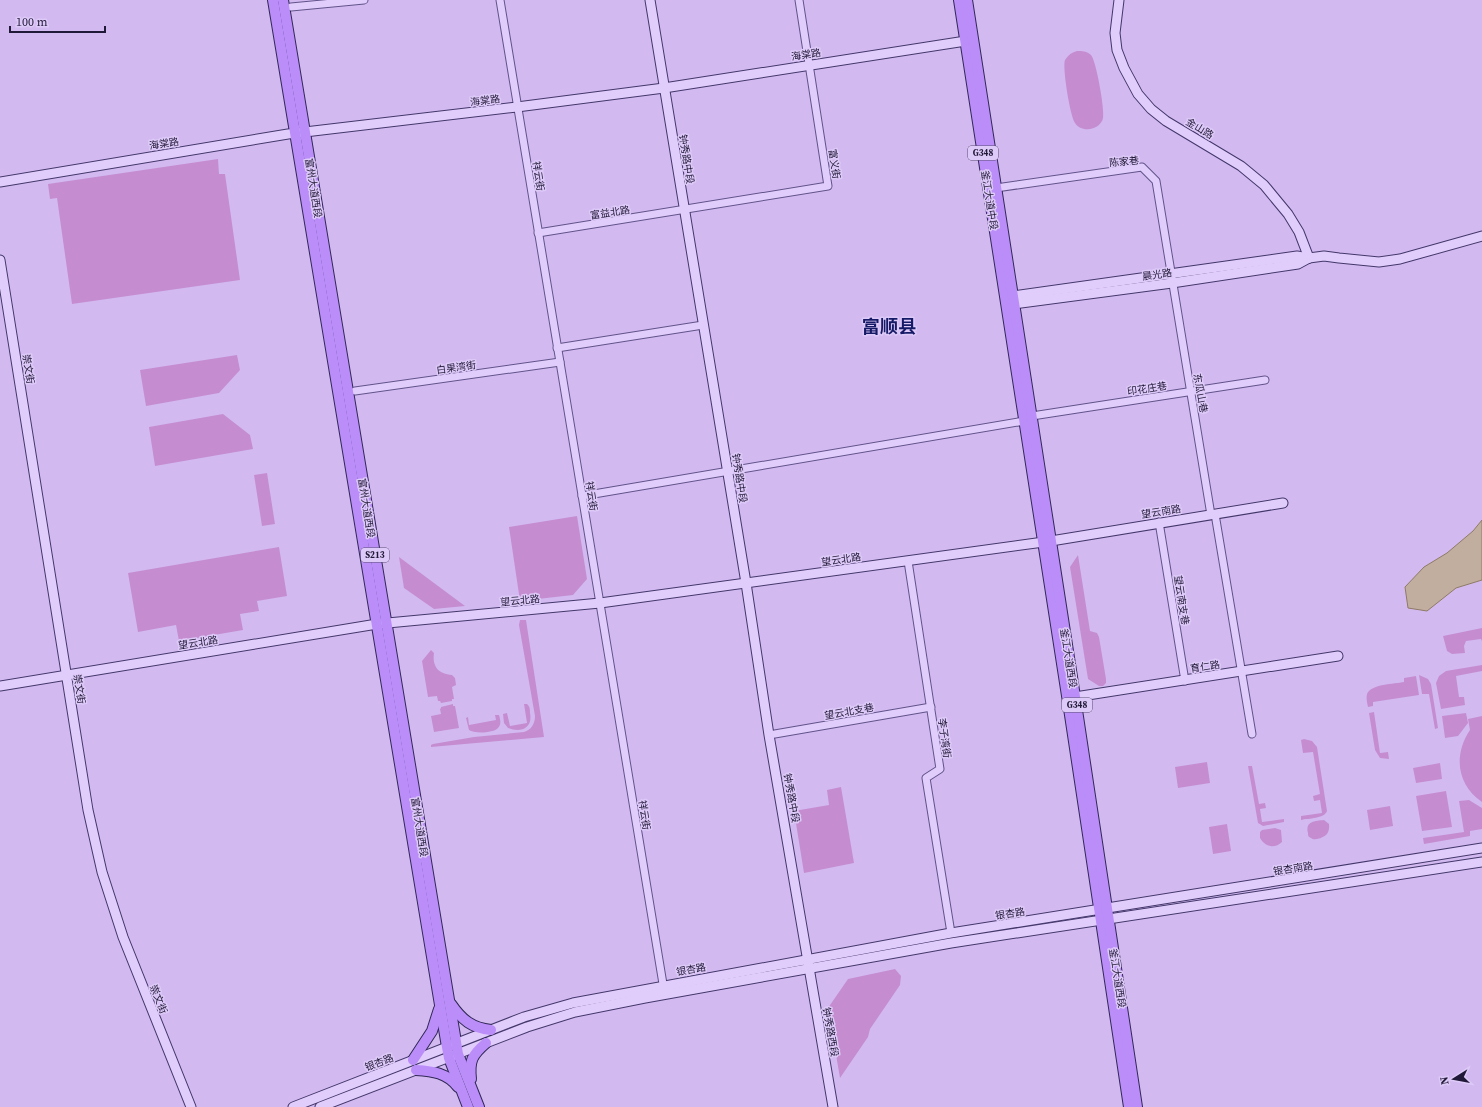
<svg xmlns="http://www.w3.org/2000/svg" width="1482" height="1107" font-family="'Source Serif 4','Noto Sans SC',serif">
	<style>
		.green { fill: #c58dd0 }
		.water { fill: #c1ae9f; stroke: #8f7a66 }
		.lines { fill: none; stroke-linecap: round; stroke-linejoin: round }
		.street-casing { stroke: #615389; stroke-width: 9 }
		.secondary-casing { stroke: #43376a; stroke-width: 11 }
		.primary-casing { stroke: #312856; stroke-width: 12 }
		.street { stroke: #e1cdfc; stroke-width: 7 }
		.secondary { stroke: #e1cdfc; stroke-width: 9 }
		.primary { stroke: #ba8df9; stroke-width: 10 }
		.labels { text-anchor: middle; stroke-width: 3; stroke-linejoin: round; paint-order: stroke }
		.shield { fill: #decaf8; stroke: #594e71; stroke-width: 1 }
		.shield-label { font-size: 9px; font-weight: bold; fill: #201937 }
		.street-label { font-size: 10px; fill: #201937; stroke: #decaf8 }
		.town-label { font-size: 18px; font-weight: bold; fill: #151a67; stroke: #decaf8 }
	</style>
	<rect width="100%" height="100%" fill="#d2baf1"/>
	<g class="green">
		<path d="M1077,51C1082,51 1087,51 1091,55C1096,60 1105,110 1103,118C1102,124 1096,128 1090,129C1084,130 1078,128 1075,123C1070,116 1062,66 1065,60C1068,55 1072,52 1077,51Z"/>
		<path d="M218,159L219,174H225L240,280L72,304L57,198L50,199L48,184Z"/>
		<path d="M237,355L240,370L219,393L146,406L140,370Z"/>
		<path d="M223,414L250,435L253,449L155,466L149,427Z"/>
		<path d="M267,473L275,524L262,526L254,475Z"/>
		<path d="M577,516L587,579L573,595L520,601L509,527Z"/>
		<path d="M279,547L287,596L257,601L259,611L240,614L243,630L179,641L176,625L138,632L128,573Z"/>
		<path d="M1078,555L1090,631L1097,633L1099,637L1106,679V683L1103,686H1099L1088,679L1070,567Z"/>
		<path d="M399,557L465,606L434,609L404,588Z"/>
		<path d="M520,620H526L544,737L431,747V745L433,744L474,737L524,732C531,730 535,724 535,716L519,625Z"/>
		<path d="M1482,628V641L1481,639L1466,641L1464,646L1465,653L1452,654L1447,651L1443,636Z"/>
		<path d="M431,650L434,653C432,667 439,674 452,675L455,678L456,685L452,687L454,699H452V701L441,703L440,701H438L437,696L428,697L422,661Z"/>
		<path d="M1482,665V671L1456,676L1459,697H1464L1465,705L1441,709L1436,683L1439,676L1446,671Z"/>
		<path d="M1419,675L1428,679L1431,684L1438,728L1435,729L1429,694H1422Z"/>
		<path d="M1416,676L1419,695L1373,702V706L1368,707C1367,703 1366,698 1367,694C1371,684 1394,684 1404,682V678Z"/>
		<path d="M453,704V706H455L459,728L434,732L431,716L441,714L440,709L441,708V707Z"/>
		<path d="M524,704H527C530,707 530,709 530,713C533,728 521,733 508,728L504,723L503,714L507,713L510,726L527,723Z"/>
		<path d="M1374,712L1380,753L1388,752L1389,759L1380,758L1375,750L1369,713Z"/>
		<path d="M1466,713L1468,723L1458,736L1445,738L1442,716Z"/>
		<path d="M495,715H499C500,719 502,724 498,728C494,733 474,734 469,730L466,718L468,717L469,725L496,720Z"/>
		<path d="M1482,716V802C1457,785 1453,755 1470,730L1468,719Z"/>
		<path d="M1304,739L1312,741L1317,747L1327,811C1324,819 1309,818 1301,820V816L1322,813L1320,800L1314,801L1313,796L1320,794L1313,752L1303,753L1301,740Z"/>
		<path d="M1207,762L1210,783L1178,788L1175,767Z"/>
		<path d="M1440,763L1442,779L1416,783L1413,768Z"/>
		<path d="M1248,766H1252L1259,804L1265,803L1266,808L1260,809L1262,822L1284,819V822L1263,826L1258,823Z"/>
		<path d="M841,787L854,863L804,873L794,811L829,805L827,790Z"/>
		<path d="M1446,791L1452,827L1422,831L1416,796Z"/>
		<path d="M1469,800L1482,808V829L1470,831V836L1424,844L1423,838L1464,832L1459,801Z"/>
		<path d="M1390,806L1393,826L1370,830L1367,810Z"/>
		<path d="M1324,820L1329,824C1330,833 1326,837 1317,839C1315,839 1313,840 1311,838C1308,837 1308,835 1308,833C1305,821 1315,821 1324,820Z"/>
		<path d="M1227,824L1231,851L1213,854L1209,827Z"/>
		<path d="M1275,828L1281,830L1282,842C1275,849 1265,847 1260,838V832L1262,830Z"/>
		<path d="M895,969L901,976L900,985L870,1029L868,1037L840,1078L828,1008L848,979Z"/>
	</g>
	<path class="water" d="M1482,520V580L1456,588L1427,611L1408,608L1405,587L1424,567L1447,553L1473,531Z"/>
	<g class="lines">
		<defs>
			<g id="street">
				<path d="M500,0L664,990"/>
				<path d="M291,7L364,0"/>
				<path d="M996,188L1142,167L1156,181L1211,515"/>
				<path d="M538,233L828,186L799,0"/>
				<path d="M557,348L703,325"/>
				<path d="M355,391L560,362"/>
				<path d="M1032,416L1265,380"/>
				<path d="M582,496L1024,421"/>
				<path d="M1215,514L1252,734"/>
				<path d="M1159,522L1185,681"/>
				<path d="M908,561L940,769L926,778L951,933"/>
				<path d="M769,735L931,707"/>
			</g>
			<g id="secondary">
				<path d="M650,0L746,583L769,735L833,1107"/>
				<path d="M1119,0L1115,33L1117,50L1124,68L1138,94L1151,109L1166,121L1241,166L1264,185L1288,214L1299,232L1309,258"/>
				<path d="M0,182L288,134L517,107L664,88L972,40"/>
				<path d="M0,260L88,810L102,872L123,937L191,1107"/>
				<path d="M1006,297L1297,256L1309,258L1324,256L1339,258L1379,262L1400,259L1482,236"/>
				<path d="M1007,305L1172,283L1298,264L1309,258"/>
				<path d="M0,686L377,624L600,603L1051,541L1283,503"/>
				<path d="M1075,697L1338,656"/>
				<path d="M293,1107L524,1017L573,1003L951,933L1482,848"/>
				<path d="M320,1107L527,1027L575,1012L645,998L951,943L1482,862"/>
			</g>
			<g id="primary">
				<path d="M273,0L447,1047L449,1058L468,1107"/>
				<path d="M283,0L458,1054L479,1107"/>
				<path d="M959,0L1070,715L1129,1107"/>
				<path d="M967,0L1072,677L1137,1107"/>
				<path d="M451,1004C462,1020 472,1028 491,1030"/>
				<path d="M413,1060L432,1031L439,1009"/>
				<path d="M416,1070C433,1071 447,1073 458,1087"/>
				<path d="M471,1079C469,1061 472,1055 486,1043"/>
			</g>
		</defs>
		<use href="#street" class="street-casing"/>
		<use href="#secondary" class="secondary-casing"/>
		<use href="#primary" class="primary-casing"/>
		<use href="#street" class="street"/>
		<use href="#secondary" class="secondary"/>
		<use href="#primary" class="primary"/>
	</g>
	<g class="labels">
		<g class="shield">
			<rect x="968" y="146" width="30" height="14" rx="3"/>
			<rect x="361" y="548" width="28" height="14" rx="3"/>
			<rect x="1062" y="698" width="30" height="14" rx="3"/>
		</g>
		<g class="shield-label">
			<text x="983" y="156">G348</text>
			<text x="375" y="558">S213</text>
			<text x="1077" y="708">G348</text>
		</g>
		<g class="street-label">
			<text transform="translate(806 54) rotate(-9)" y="4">海棠路</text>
			<text transform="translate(485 100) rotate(-7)" y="4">海棠路</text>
			<text transform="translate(1200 128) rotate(31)" y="4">金山路</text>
			<text transform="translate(164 143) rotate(-9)" y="4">海棠路</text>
			<text transform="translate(687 159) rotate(81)" y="4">钟秀路中段</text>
			<text transform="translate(1124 161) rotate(-5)" y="4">陈家巷</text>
			<text transform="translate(835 164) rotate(81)" y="4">富义街</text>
			<text transform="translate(539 176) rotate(81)" y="4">祥云街</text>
			<text transform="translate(314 188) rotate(81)" y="4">富州大道西段</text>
			<text transform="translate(990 200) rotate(81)" y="4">釜江大道中段</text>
			<text transform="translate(610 212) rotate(-9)" y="4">富益北路</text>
			<text transform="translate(1157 274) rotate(-8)" y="4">晨光路</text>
			<text transform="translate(456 367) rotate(-8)" y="4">白果湾街</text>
			<text transform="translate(29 369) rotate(81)" y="4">崇文街</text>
			<text transform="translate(1147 388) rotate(-9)" y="4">印花庄巷</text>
			<text transform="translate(1201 393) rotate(80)" y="4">东瓜山巷</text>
			<text transform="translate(740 478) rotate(81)" y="4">钟秀路中段</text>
			<text transform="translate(592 496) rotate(81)" y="4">祥云街</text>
			<text transform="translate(367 508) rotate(81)" y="4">富州大道西段</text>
			<text transform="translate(1161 511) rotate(-9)" y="4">望云南路</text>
			<text transform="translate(841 559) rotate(-8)" y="4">望云北路</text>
			<text transform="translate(520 600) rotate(-5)" y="4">望云北路</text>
			<text transform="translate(1182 600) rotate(81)" y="4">望云南支巷</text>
			<text transform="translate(198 642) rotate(-9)" y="4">望云北路</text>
			<text transform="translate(1069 658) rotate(81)" y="4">釜江大道西段</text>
			<text transform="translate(1205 666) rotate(-9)" y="4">育仁路</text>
			<text transform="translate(80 689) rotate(81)" y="4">崇文街</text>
			<text transform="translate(849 711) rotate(-10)" y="4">望云北支巷</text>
			<text transform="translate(945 738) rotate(82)" y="4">李子湾街</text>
			<text transform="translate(792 798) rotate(80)" y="4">钟秀路中段</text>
			<text transform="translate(645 815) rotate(81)" y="4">祥云街</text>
			<text transform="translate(420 827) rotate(81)" y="4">富州大道西段</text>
			<text transform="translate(1293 868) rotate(-9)" y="4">银杏南路</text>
			<text transform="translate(1010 913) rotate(-9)" y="4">银杏路</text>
			<text transform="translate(691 969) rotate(-10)" y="4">银杏路</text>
			<text transform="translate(1118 978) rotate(81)" y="4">釜江大道西段</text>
			<text transform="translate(159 999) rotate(68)" y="4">崇文街</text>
			<text transform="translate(831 1032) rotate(80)" y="4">钟秀路西段</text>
			<text transform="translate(379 1062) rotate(-21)" y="4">银杏路</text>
		</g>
		<g class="town-label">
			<text x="889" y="333">富顺县</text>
		</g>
	</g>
	<g transform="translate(1454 1079) rotate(259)" stroke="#decaf8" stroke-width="3" paint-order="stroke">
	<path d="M0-3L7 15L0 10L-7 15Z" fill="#201937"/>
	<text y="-6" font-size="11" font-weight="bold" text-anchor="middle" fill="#201937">N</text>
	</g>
	<path d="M10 26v6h95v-6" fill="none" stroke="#201937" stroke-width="2"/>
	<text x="16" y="26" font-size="12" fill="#201937" stroke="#decaf8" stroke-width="3" paint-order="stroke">100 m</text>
</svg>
